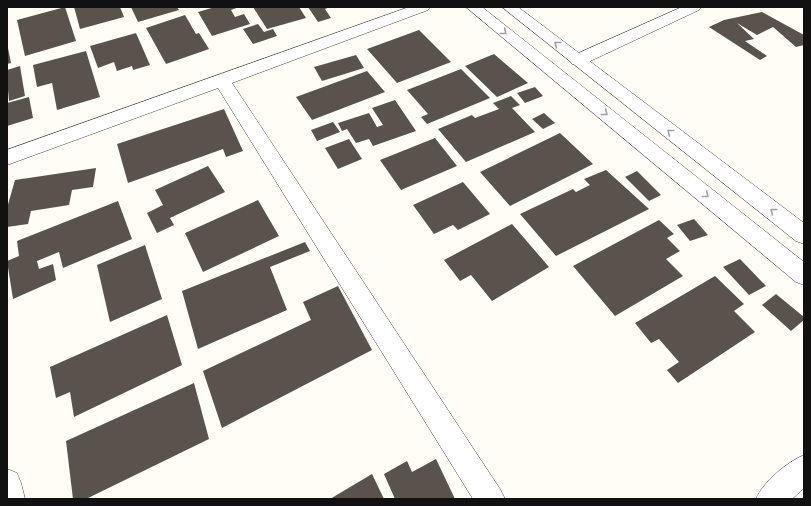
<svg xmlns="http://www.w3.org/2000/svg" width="811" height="506" font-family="'Noto Serif',serif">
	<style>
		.building { fill: #5a524d }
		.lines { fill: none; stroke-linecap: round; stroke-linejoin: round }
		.minor-casing { stroke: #444; stroke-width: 1 }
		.tertiary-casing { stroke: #444; stroke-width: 1 }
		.minor { fill: #fff; fill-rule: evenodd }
		.tertiary { fill: #fff; fill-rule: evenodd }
		.oneway { stroke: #a0a0a0 }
	</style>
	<rect width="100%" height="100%" fill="#fffdf5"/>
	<g class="building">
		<path d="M65,7L76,41L25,56L17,20Z"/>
		<path d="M74,7H120L124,17L80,29Z"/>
		<path d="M131,7H177L179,10L138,22Z"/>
		<path d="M215,7H239L231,10L235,17L244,14L250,24L212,36L198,12Z"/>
		<path d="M253,7H299L306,18L267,29Z"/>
		<path d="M308,7H330L325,9L331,18L318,22Z"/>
		<path d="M762,12L804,35V45L796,47L773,27L757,35L737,23L754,39L745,41L767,56L760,60L709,27L724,20Z"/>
		<path d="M185,15L196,34L199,33L209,49L166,64L146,28Z"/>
		<path d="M258,24L264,32L273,29L277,36L253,44L243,29Z"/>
		<path d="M419,30L451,62L397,83L367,49Z"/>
		<path d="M136,33L150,65L133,70L132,66L117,71L114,62L98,68L90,46Z"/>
		<path d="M7,43L11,63L7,64Z"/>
		<path d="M86,51L100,97L57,110L52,83L37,87L33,65Z"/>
		<path d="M494,54L528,83L497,97L465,66Z"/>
		<path d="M356,55L364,68L322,81L314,67Z"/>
		<path d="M20,66L25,96L9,101L8,90L7,91V70Z"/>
		<path d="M461,69L490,98L427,124L421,117L428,114L407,90Z"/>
		<path d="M367,71L385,92L312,120L296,97Z"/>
		<path d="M535,87L543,96L525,103L517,93Z"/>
		<path d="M511,96L520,105L512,108L535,132L466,162L438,129L472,115L475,118L499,109L493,103Z"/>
		<path d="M29,97L33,118L7,126V103Z"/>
		<path d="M395,100L416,131L373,146L369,139L356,143L347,129L342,131L338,123L369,113L377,127L383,125L372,108Z"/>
		<path d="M224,109L243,151L226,157L223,149L128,183L117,144Z"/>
		<path d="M544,113L555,123L543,129L532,119Z"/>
		<path d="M333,122L340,132L317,141L311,130Z"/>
		<path d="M560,133L593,164L510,206L480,172Z"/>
		<path d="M435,138L457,166L401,190L380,160Z"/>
		<path d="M349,139L362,159L338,169L325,148Z"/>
		<path d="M208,166L225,192L170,218L174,225L157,233L147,213L163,205L155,190Z"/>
		<path d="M96,168L93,187L72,190L69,205L31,211L28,224L7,227V208L15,180Z"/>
		<path d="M606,170L649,209L556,256L520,214L573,189L576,192L590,185L584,179Z"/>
		<path d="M637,171L661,195L649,201L625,177Z"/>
		<path d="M463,182L490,214L458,230L453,225L434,234L413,205Z"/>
		<path d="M258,200L279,236L203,272L185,233Z"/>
		<path d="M118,201L132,239L63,268L59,252L37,261L39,269L53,264L56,280L13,299L7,261L19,256L17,241Z"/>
		<path d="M694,219L708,235L690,241L677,225Z"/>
		<path d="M659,220L674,234L667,238L680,251L666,259L683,276L615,316L573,266Z"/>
		<path d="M512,224L549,267L492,301L471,275L460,281L444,260Z"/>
		<path d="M305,242L310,251L270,267L287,310L198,349L182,291Z"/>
		<path d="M145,245L162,299L110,322L97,265Z"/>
		<path d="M740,259L766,286L749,295L723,267Z"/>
		<path d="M715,276L744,304L734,311L755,332L678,383L667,370L679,362L659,339L651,343L635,323Z"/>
		<path d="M338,286L372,350L222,428L203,371L311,320L303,302Z"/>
		<path d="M776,294L804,317V320L791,331L762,305Z"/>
		<path d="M167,315L182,365L74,417L70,392L56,398L50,367Z"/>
		<path d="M194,383L209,439L86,499H73L66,441Z"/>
		<path d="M436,459L455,499H395L384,474L407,461L412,472Z"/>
		<path d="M372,474L384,499H330Z"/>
	</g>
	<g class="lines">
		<defs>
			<g id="minor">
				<path d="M409,7H430L428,10L232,83L500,489L505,499H473L218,88L7,165V150Z"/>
				<path d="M682,7H701L699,10L584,64L578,65L572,64L570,60L572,56Z"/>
				<path d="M804,455V488L792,499H756C763,482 787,462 804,455Z"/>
				<path d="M7,469L17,473L21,483L25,499H7Z"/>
			</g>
			<g id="tertiary">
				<path d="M466,7H482L804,262V285L796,282Z"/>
				<path d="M502,7H518L804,223V244L796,241Z"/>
			</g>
		</defs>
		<use href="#minor" class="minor-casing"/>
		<use href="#tertiary" class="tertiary-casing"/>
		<use href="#minor" class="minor"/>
		<use href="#tertiary" class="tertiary"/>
	</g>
	<defs><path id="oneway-chevron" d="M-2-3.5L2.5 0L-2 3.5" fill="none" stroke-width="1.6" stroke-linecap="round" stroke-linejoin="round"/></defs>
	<g class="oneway">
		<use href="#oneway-chevron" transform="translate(504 32) rotate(39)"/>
		<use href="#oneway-chevron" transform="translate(557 44) rotate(-142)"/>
		<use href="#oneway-chevron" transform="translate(605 113) rotate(39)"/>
		<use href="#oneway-chevron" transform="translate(670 132) rotate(-142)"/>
		<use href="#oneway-chevron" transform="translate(706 195) rotate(39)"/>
		<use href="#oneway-chevron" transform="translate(773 211) rotate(-142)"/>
	</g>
	<rect width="811" height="506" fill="none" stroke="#111111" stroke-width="16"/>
</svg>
